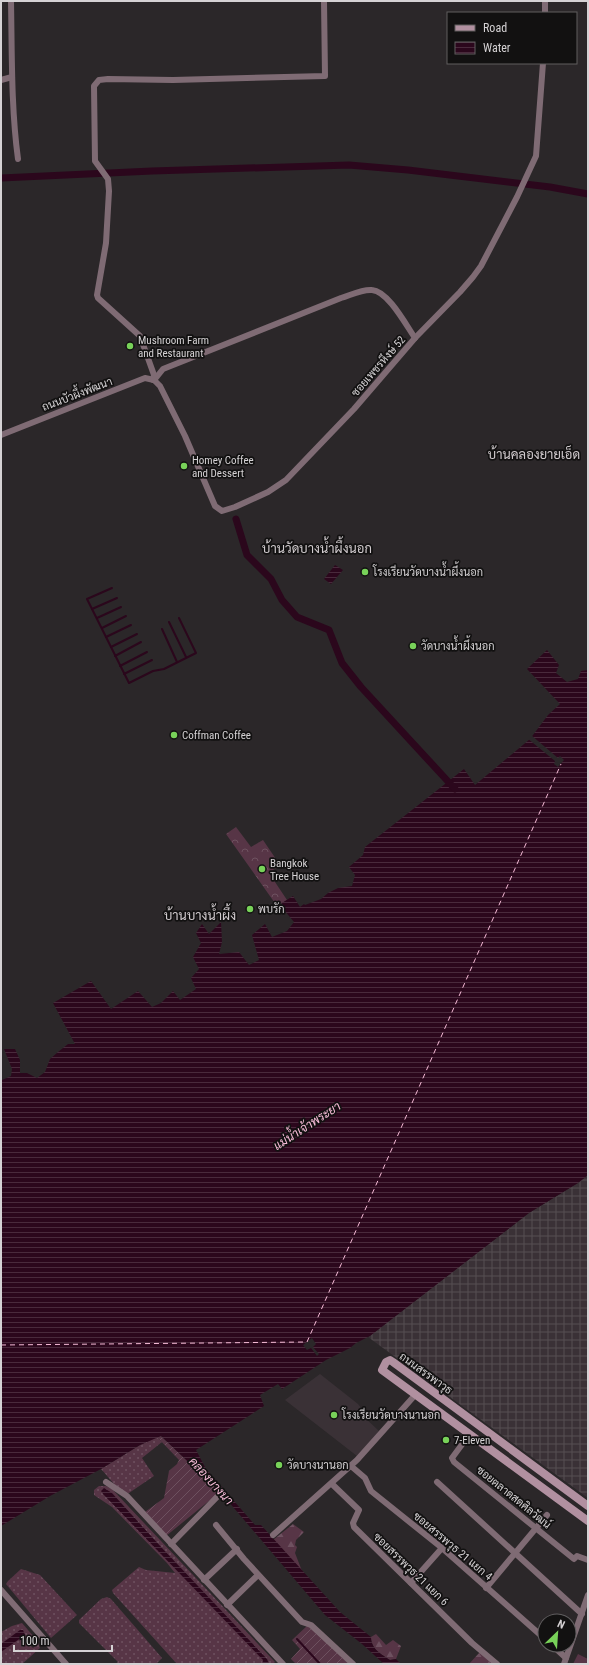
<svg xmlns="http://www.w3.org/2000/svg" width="589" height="1665" font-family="'Roboto Condensed',Sarabun,sans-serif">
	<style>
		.built { fill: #3a3136 }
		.industrial { fill: url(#industrial-grid) }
		.grass { fill: url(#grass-dots) }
		.forest { fill: url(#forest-firs) }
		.park { fill: url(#park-crowns) }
		.garden { fill: url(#garden-furrows) }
		.pitch { fill: #573546 }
		.water { fill: url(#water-rules) }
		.pier { fill: #2b2729 }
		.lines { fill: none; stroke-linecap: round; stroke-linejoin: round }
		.stream { stroke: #2b071c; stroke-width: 2 }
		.canal { stroke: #2b071c; stroke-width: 7 }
		.ferry { stroke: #f7bcd8; stroke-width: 1; stroke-dasharray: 5 4; stroke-linecap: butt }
		.street { stroke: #7f6b74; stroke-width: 6 }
		.secondary { stroke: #b190a0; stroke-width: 8 }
		.poi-dot { fill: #78d259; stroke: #121111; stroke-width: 1.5 }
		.labels { text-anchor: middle; stroke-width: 3.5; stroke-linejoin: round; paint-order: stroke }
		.poi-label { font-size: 11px; fill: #d5d2d4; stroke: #121111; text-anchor: start }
		.street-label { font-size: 11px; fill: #d5d2d4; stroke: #121111 }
		.water-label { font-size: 12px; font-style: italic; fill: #f7bcd8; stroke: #121111 }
		.quarter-label { font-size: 13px; fill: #d1cbce; stroke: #121111 }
	</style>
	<defs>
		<pattern id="industrial-grid" width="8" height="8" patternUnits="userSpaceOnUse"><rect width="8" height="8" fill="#3a3136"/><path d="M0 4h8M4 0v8" fill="none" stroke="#564e52"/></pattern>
		<pattern id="grass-dots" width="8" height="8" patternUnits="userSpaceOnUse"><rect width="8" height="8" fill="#573546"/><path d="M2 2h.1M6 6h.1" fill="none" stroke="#6e5160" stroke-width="1.8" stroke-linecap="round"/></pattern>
		<pattern id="forest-firs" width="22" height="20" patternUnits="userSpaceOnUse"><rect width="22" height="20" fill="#573546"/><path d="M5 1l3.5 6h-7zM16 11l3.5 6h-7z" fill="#6e5160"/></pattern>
		<pattern id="park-crowns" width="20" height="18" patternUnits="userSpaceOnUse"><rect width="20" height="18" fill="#573546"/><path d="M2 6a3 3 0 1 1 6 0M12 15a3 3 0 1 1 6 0" fill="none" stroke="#6e5160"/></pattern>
		<pattern id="garden-furrows" width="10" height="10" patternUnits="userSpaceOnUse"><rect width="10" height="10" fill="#573546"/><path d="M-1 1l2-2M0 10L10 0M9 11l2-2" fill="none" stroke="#6e5160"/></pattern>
		<pattern id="water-rules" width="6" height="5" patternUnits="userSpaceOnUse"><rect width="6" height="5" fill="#2b071c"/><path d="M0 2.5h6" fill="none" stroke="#492a3c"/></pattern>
	</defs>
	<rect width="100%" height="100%" fill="#2b2729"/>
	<path class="built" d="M320,1374L358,1404L365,1413L363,1416L379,1431L357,1456L285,1400Z"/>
	<path class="industrial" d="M588,1175V1498L368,1337L529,1213L578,1183Z"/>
	<g class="grass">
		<path d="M157,1437L162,1442L142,1458L154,1476L129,1493C118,1492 108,1476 101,1469L140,1445Z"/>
		<path d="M99,1486H106L112,1489L275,1662L273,1664H177L113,1593L112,1590L139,1567L146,1570L175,1573L167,1563L112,1507L94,1495V1490Z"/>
		<path d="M21,1569L40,1575L77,1615L51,1638L6,1584L8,1581Z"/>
		<path d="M107,1597L111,1599L162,1658L156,1664H115L118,1662L79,1623V1620L101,1599Z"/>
		<path d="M22,1623L34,1637L28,1643L33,1648L38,1643L40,1648L22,1664H1V1632L12,1626Z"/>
	</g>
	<g class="forest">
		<path d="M293,1524L304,1532L296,1540L295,1545L297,1547L295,1553L302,1571L273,1540Z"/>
		<path d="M376,1634L386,1645L393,1640L401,1646L396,1659L390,1660C381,1654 371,1649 371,1637Z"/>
		<path d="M480,1652L493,1664H469Z"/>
	</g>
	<path class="park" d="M236,827L251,847L263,840L280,865L269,873L287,900L277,906L226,834Z"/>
	<g class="garden">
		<path d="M161,1436L220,1492L166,1536L145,1512L164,1498L169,1471L177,1464L179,1460L157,1437Z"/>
		<path d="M308,1625L349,1664H296L291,1659L300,1649L292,1640Z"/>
	</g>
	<path class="pitch" d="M578,1654L588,1659V1664H573Z"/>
	<g class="water">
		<path d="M335,565L343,570L331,584L324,579Z"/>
		<path d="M547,650L559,665L556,673L567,682L578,679L581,671L588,670V1175L578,1183L529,1213L370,1336L356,1343L350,1348L326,1360L282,1389L278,1384L260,1395L264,1406L196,1450L206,1469L255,1525H261L340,1612L371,1637C371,1649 381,1654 390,1660L396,1659L401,1664H384L362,1644L325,1615L222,1494L161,1436L140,1445L101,1469L50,1496L1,1526V1078L2,1080L11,1076L12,1069L4,1049H15L20,1060V1073H27L37,1078L45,1072L50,1059L58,1052L68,1044H75L53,1003L91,981L111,1009L138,991L152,1007L161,1003L173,991L180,1000L196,989L191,978L199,969L193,957L201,943L196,933L202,924L209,934L221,922L222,942L219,954L239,952L249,965L259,960L252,935L265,924L272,937L287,931L294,922L284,910L282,903L293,896L300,907L304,904L305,905L321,899L328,893L338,888L352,886L355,875L349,867L363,855L365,847L464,769L475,785L530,739L548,715L560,704L527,669Z"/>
		<path d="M104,1488L112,1493L162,1548L267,1659L269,1664H262L263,1660L103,1494L101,1491Z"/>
		<path d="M20,1630H23L25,1635L1,1652V1644Z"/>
	</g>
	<g class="pier">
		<path d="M531,735L558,758L560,756L564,760L558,767L554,764L555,761L527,738Z"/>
		<path d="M312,1338L316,1344L313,1347L319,1354L317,1356L311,1348L307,1350L303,1345Z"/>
	</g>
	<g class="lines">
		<g class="stream">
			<path d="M112,588L87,599L129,683L153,671L164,669L196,653L179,618"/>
			<path d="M92,609L117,598"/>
			<path d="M97,618L121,607"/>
			<path d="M169,622L186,657"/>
			<path d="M102,628L126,616"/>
			<path d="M162,629L177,662"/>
			<path d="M106,637L131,625"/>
			<path d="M111,647L137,634"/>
			<path d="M115,656L141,642"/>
			<path d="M120,666L147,652"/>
			<path d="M124,674L152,660"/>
			<path d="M297,1639L320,1664"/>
		</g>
		<g class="canal">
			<path d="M1,178L152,171L349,165L408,170L550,187L588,194"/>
			<path d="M236,519L247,555L271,579L282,600L297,617L329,630L342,663L361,687L455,789"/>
		</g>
		<path class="ferry" d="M1,1345L307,1342L561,764"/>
		<g class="street">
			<path d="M11,1C12,53 11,107 18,159"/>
			<path d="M545,13V1"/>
			<path d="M1,80L12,77"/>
			<path d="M155,379L163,369L341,298C351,295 362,289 372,290C388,291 406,325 415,338"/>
			<path d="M153,380L154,375L140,336L98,298L97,295L106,243L109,191L108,179L95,161L94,86L99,80L108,79L173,80L325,76L324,1"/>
			<path d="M1,435L145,378L154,380L160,386L185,436L215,506L222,511L235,507L268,492L286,480L354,409L415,338L460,292L473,277L481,266L517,197L536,156L543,63"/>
			<path d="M469,1435L452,1458L454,1462L574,1559L577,1556L588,1560"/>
			<path d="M351,1466L365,1478L371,1491L442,1548L545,1639"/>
			<path d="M106,1482L127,1496L283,1664"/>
			<path d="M437,1482L582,1614"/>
			<path d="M332,1484L359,1510L353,1523L354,1527L472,1643L497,1664"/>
			<path d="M216,1525L244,1559L302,1622L311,1625L353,1664"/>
			<path d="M273,1535L357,1460L416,1394"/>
			<path d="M171,1544L218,1496"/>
			<path d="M204,1580L237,1549"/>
			<path d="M411,1583L442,1548"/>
			<path d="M486,1588L547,1515"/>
			<path d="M1,1590L66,1664"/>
			<path d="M227,1605L258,1575"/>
			<path d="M552,1645L566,1658"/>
			<path d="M564,1664L588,1595"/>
		</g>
		<path class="secondary" d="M588,1506L393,1362L390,1360L386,1362L382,1370L588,1521"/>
	</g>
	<g class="poi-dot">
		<circle cx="130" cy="346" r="4"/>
		<circle cx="184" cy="466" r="4"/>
		<circle cx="365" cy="572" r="4"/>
		<circle cx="413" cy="646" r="4"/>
		<circle cx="174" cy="735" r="4"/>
		<circle cx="262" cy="869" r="4"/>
		<circle cx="250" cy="909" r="4"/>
		<circle cx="334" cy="1415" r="4"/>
		<circle cx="446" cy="1440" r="4"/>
		<circle cx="279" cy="1465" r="4"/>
	</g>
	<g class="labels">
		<g class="poi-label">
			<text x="138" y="344">Mushroom Farm<tspan x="138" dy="13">and Restaurant</tspan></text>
			<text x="192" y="464">Homey Coffee<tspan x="192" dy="13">and Dessert</tspan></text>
			<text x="373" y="576">โรงเรียนวัดบางน้ำผึ้งนอก</text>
			<text x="421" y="650">วัดบางน้ำผึ้งนอก</text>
			<text x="182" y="739">Coffman Coffee</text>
			<text x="270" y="867">Bangkok<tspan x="270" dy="13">Tree House</tspan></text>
			<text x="258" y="913">พบรัก</text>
			<text x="342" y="1419">โรงเรียนวัดบางนานอก</text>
			<text x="454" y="1444">7-Eleven</text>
			<text x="287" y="1469">วัดบางนานอก</text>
		</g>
		<g class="street-label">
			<text transform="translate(378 366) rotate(-49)" y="4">ซอยเพชรหึงษ์ 52</text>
			<text transform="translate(77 394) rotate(-21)" y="4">ถนนบัวผึ้งพัฒนา</text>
			<text transform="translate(426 1373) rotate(36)" y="4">ถนนสรรพาวุธ</text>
			<text transform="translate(514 1497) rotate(39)" y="4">ซอยตลาดสดศิลวัฒน์</text>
			<text transform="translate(453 1546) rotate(40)" y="4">ซอยสรรพวุธ 21 แยก 4</text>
			<text transform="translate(411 1569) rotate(44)" y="4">ซอยสรรพวุธ 21 แยก 6</text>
		</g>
		<g class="water-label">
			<text transform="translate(307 1126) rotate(-33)" y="4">แม่น้ำเจ้าพระยา</text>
			<text transform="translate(211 1481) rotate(48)" y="4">คลองบางนา</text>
		</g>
		<g class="quarter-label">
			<text x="534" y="459">บ้านคลองยายเอ็ด</text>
			<text x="317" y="553">บ้านวัดบางน้ำผึ้งนอก</text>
			<text x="200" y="920">บ้านบางน้ำผึ้ง</text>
		</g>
	</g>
	<rect width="589" height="1665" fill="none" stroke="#d5d2d4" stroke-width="4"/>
	<rect x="447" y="12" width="130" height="52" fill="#121111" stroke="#605e5f"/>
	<rect x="455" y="25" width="20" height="6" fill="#b190a0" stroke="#605e5f"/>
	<text x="483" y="32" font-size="12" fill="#d5d2d4">Road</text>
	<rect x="455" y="42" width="20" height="12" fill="url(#water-rules)" stroke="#605e5f"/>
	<text x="483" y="52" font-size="12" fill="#d5d2d4">Water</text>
	<g transform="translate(557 1633) rotate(25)"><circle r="19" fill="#121111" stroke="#605e5f"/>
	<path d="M0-3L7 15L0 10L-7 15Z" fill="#78d259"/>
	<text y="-6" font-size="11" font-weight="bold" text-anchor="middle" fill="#d5d2d4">N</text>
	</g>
	<path d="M14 1645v6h98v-6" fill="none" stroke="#d5d2d4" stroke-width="2"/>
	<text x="20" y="1645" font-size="12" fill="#d5d2d4" stroke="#121111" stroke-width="3" paint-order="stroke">100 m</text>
</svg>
